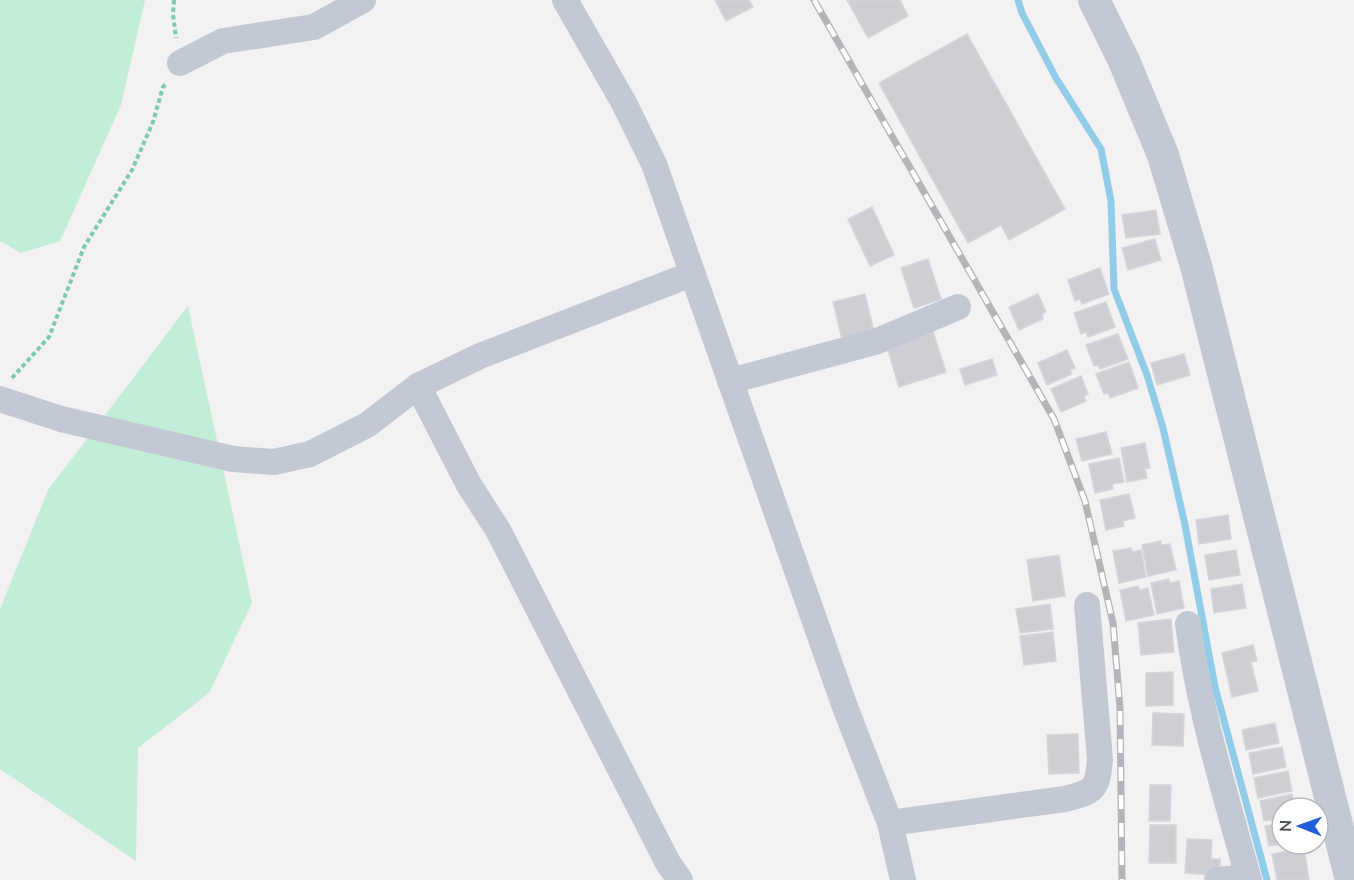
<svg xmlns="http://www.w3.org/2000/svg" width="1354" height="880" font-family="Mulish,sans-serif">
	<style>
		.green { fill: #c2eed8 }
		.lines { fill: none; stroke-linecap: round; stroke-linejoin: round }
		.stream { stroke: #91cce9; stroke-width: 7 }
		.building { fill: #cecfd5; stroke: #d5d6dc; stroke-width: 1.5 }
		.path { stroke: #7bcaad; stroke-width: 4; stroke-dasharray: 4.5 3; stroke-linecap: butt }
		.minor { stroke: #c2c9d2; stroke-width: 26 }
		.tertiary { stroke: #c2c9d2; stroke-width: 32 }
		.rail-casing { stroke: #b3b5bb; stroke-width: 7 }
		.rail { stroke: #fff; stroke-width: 4.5; stroke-dasharray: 14; stroke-linecap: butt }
	</style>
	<rect width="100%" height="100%" fill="#f3f1f1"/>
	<g class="green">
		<path d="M0,0H145L121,105L60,241L21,253L0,241Z"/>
		<path d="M188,306L252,603L209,693L138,748L136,861L0,769V609L48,490Z"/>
	</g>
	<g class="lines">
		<path class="stream" d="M1018,0L1022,13L1056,78L1101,149L1111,201L1114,289L1147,375L1163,428L1185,525L1215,687L1267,880"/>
	</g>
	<g class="building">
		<path d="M715,0H749L753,7L726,21Z"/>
		<path d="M847,0H900L908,16L868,38Z"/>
		<path d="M967,34L1065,209L1009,240L1001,225L968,243L879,83Z"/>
		<path d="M872,207L894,255L870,266L848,219Z"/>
		<path d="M1156,210L1160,234L1126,238L1122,215Z"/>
		<path d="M1155,239L1161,260L1128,270L1122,248Z"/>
		<path d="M928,259L941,299L914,308L901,268Z"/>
		<path d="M1100,268L1109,294L1082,304L1080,299L1075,301L1068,280Z"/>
		<path d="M865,294L875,336L843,343L833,302Z"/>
		<path d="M1038,294L1046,312L1042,314L1043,319L1019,330L1009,307Z"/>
		<path d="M1106,302L1115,327L1088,337L1086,332L1081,334L1074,313Z"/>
		<path d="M933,332L946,372L899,387L887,347Z"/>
		<path d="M1118,334L1128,359L1100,369L1098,365L1094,366L1086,345Z"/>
		<path d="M1067,350L1075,368L1070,370L1072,374L1047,385L1038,363Z"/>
		<path d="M1184,354L1190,375L1157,385L1151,363Z"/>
		<path d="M992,359L997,375L965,385L960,369Z"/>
		<path d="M1129,362L1138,388L1110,398L1108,393L1104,394L1096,374Z"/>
		<path d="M1081,376L1088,394L1084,396L1086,401L1061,412L1051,389Z"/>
		<path d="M1106,432L1112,454L1082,461L1076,439Z"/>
		<path d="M1145,443L1150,468H1145L1147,478L1127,482L1121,448Z"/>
		<path d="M1119,458L1124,482L1112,484L1113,489L1095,493L1089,464Z"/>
		<path d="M1129,494L1135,518L1123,521L1124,526L1106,530L1100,500Z"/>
		<path d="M1228,515L1231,539L1199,544L1196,520Z"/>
		<path d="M1161,541V545L1170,544L1176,570L1148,576L1142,545Z"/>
		<path d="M1131,548L1132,552L1141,550L1146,577L1119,583L1113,551Z"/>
		<path d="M1236,550L1240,575L1209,580L1205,555Z"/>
		<path d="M1059,555L1065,596L1033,601L1027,560Z"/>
		<path d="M1169,579L1170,583L1179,581L1184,608L1157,614L1151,583Z"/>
		<path d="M1242,584L1246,608L1214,613L1211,589Z"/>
		<path d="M1138,586L1140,590L1148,588L1154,615L1126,621L1120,590Z"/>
		<path d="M1050,604L1053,629L1020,633L1016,609Z"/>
		<path d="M1171,619L1174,652L1141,655L1138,623Z"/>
		<path d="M1053,632L1056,661L1024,665L1020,636Z"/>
		<path d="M1253,645L1257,661L1251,662L1258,691L1232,697L1222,653Z"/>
		<path d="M1173,672V705L1146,706V673Z"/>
		<path d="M1153,713L1184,714L1183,746L1152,745Z"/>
		<path d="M1275,723L1279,743L1246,750L1242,730Z"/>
		<path d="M1078,734L1079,773L1049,774L1047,735Z"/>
		<path d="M1282,747L1286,767L1253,774L1249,753Z"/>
		<path d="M1288,771L1292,791L1258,798L1254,778Z"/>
		<path d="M1150,785H1171L1170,821H1149Z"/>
		<path d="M1292,794L1295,808H1282V818L1264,821L1260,801Z"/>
		<path d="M1282,823V844L1269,846L1265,826Z"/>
		<path d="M1150,825H1176V863H1149Z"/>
		<path d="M1187,839L1212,840L1211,859H1220V868H1212L1211,875L1185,873Z"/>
		<path d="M1304,848L1309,880H1277L1272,854Z"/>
	</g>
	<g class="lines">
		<g class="path">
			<path d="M174,0L173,14L176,38"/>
			<path d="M12,378L49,337L84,247L132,170L153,122L163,87L167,83"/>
		</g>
		<g class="minor">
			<path d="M565,0L624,103L654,164L845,707L890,823L903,880"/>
			<path d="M180,63L223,41L314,27L363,0"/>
			<path d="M730,381L875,342L958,307"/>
			<path d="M418,386L469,485L498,530L668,863L680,880"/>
			<path d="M0,399L61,419L233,459L274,462L310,454L367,425L418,386L480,356L692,274"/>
			<path d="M1188,624C1199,710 1225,793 1248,877"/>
			<path d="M890,823L1065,799C1094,791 1097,791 1100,760L1087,605"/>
			<path d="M1217,880L1248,877L1249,880"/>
		</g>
		<path class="tertiary" d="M1094,0L1124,61L1163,155L1196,266L1351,880"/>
		<defs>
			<path id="rail" d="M814,0L1054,419L1085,501L1113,623L1120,708L1122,880"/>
		</defs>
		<use href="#rail" class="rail-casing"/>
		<use href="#rail" class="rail"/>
	</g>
	<g transform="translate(1300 826) rotate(271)"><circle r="28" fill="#ffffff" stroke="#b6babe" stroke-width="1.5"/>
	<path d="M0-4.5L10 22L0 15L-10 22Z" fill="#225ddc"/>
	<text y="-9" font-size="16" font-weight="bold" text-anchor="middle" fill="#49525d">N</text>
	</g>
</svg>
